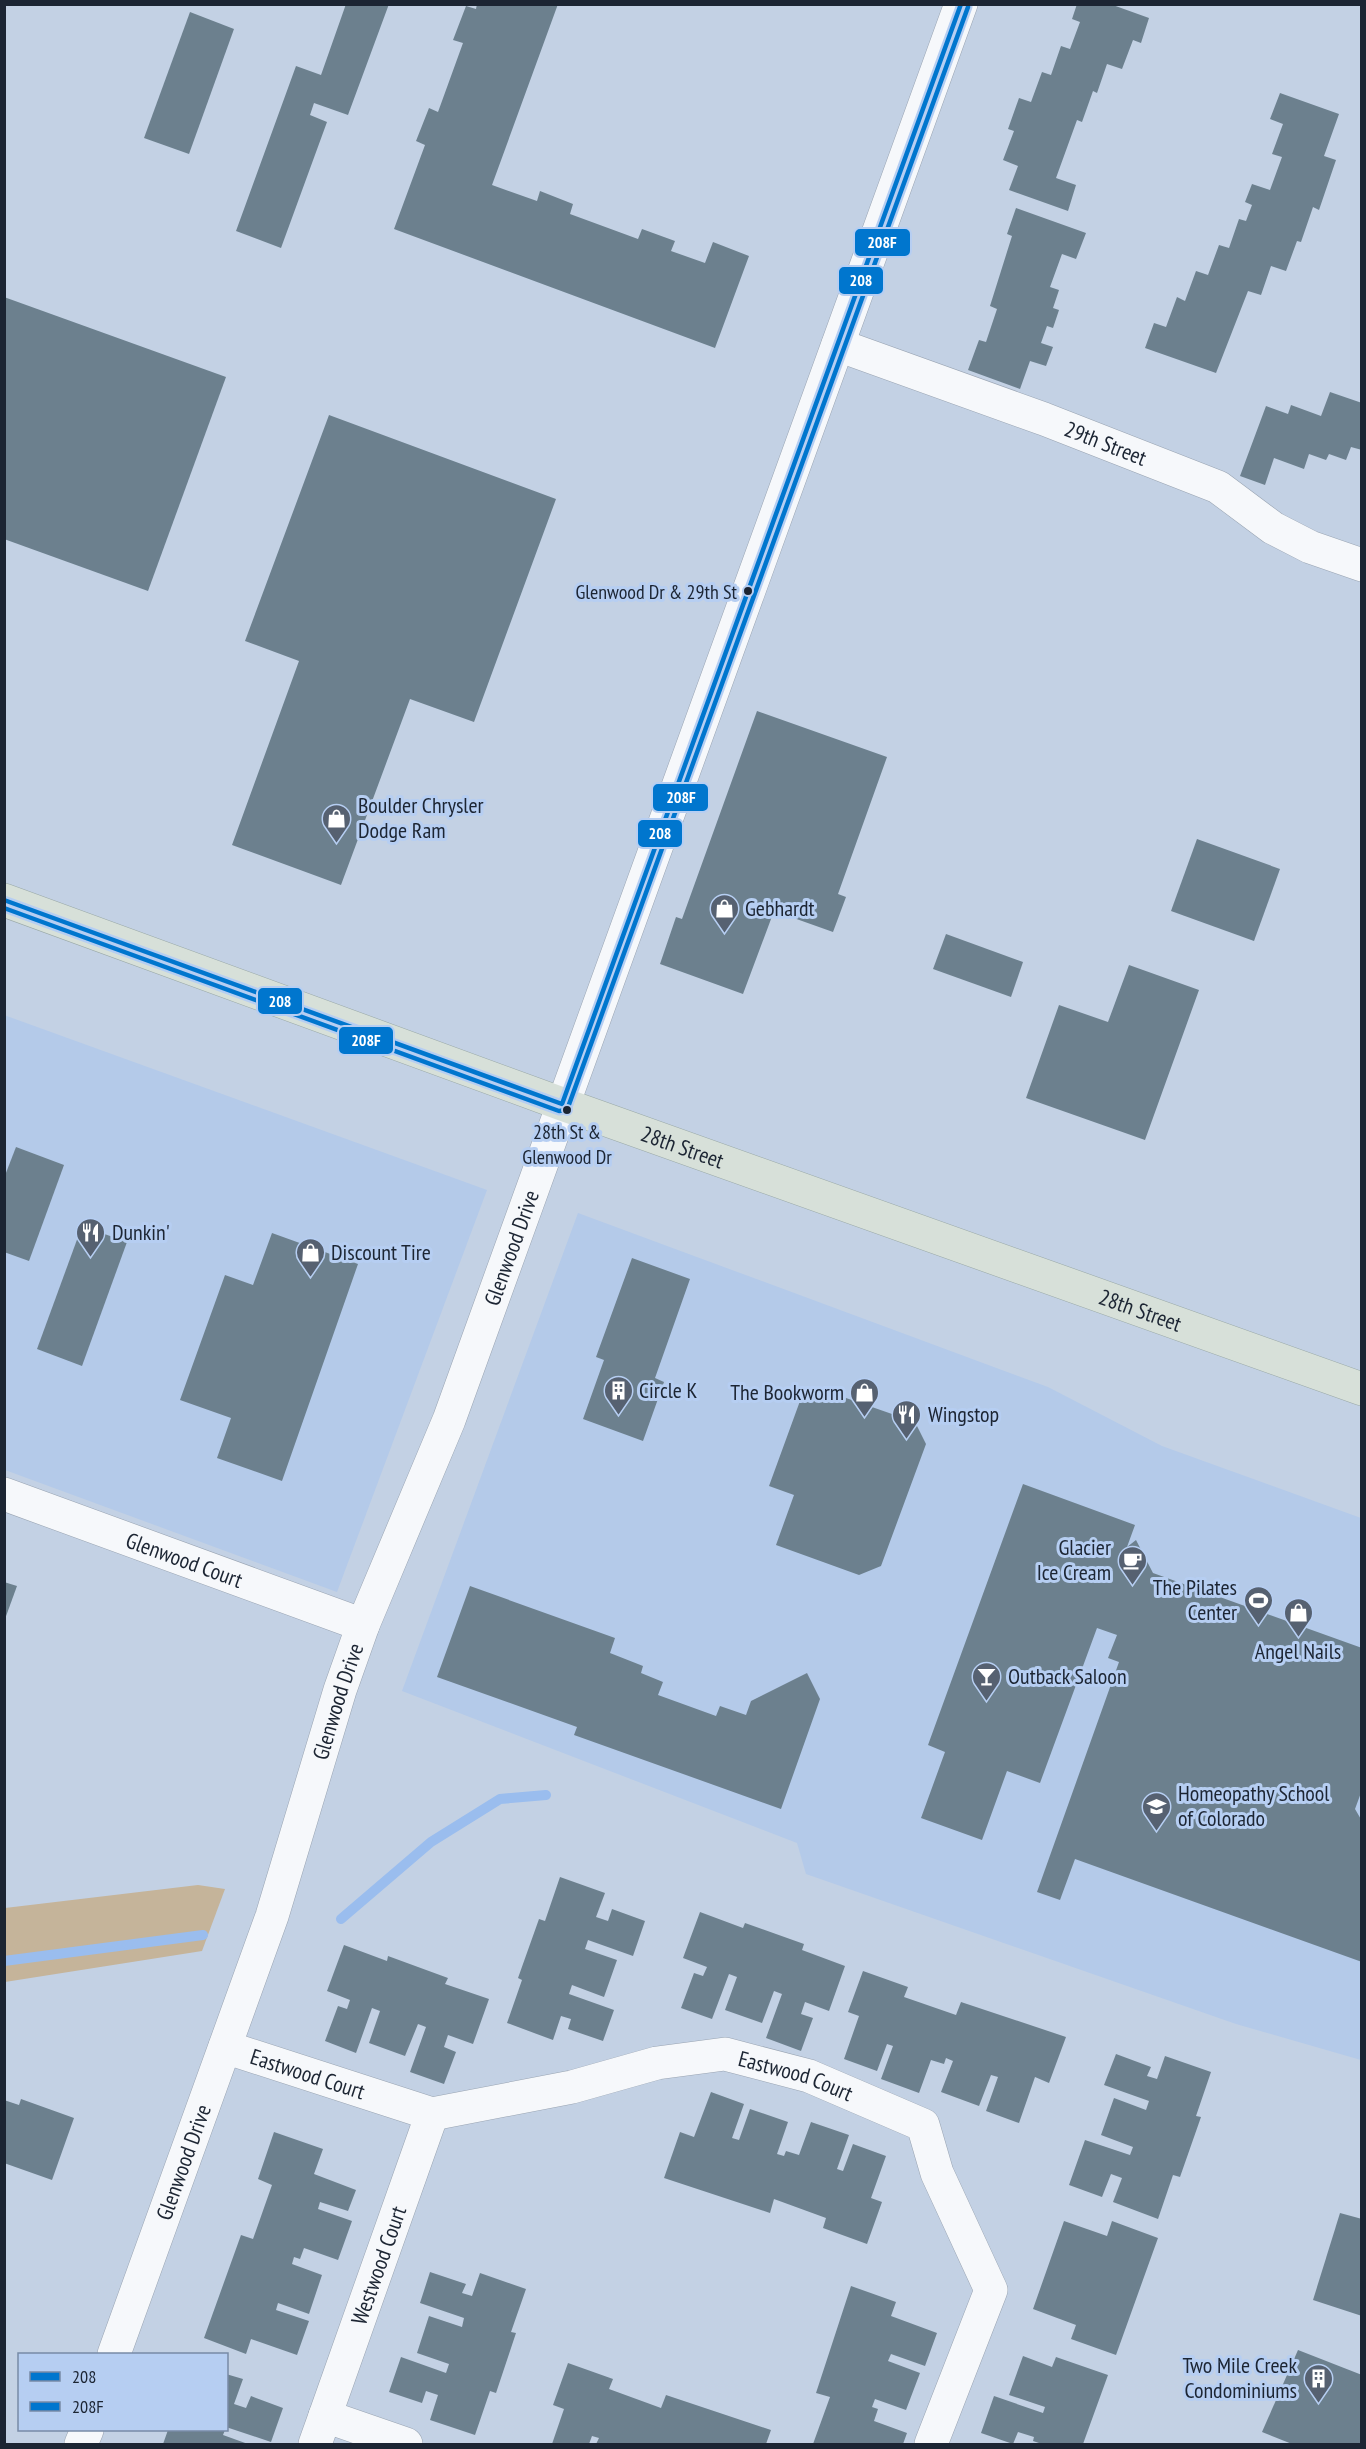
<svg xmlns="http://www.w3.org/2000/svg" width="1366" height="2449" font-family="'PT Sans Narrow',sans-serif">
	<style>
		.built { fill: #b4cae9 }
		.green { fill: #c5b49a }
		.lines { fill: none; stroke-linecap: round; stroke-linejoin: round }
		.stream { stroke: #9abdee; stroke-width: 10 }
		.building { fill: #6c808e }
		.minor-casing { stroke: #99a4b2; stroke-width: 34 }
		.highway-casing { stroke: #99a8a7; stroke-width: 34 }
		.minor { stroke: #f6f8fb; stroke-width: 33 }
		.highway { stroke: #d7e0d9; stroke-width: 33 }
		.bus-1-casing { stroke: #b6cef2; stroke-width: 9 }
		.bus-2-casing { stroke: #b6cef2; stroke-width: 9 }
		.bus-1 { stroke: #0076ce; stroke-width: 4.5 }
		.bus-2 { stroke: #0076ce; stroke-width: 4.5 }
		.bus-dot { fill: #1c2533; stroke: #b6cef2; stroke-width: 2 }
		.labels { text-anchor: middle; stroke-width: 6; stroke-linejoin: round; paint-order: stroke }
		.bus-label { font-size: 20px; fill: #1c2533; stroke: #b6cef2; text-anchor: end }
		.street-label { font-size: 22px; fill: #1c2533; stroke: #b6cef2 }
		.poi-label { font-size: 22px; fill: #1c2533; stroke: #b6cef2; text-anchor: start }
		.line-badge { stroke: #b6cef2; stroke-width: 2 }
		.badge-label { font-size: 16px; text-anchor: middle; font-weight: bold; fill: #fff }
	</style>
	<rect width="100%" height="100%" fill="#c3d1e4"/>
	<g class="built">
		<path d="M4,1015L487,1190L337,1592L5,1470Z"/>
		<path d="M578,1213L1048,1387L1162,1446L1361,1518V2060L1236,2024L806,1874L797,1843L402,1691Z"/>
	</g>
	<path class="green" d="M198,1885L225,1889L202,1951L5,1982V1908Z"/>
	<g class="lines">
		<g class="stream">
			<path d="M341,1919L431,1842L500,1799L546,1795"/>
			<path d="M4,1961L203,1935"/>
		</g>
	</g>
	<g class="building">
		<path d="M346,4H389L348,115L314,103L310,115L327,122L281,248L236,231L296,66L321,75Z"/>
		<path d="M477,4H558L492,185L537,201L540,191L573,204L570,214L638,239L642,229L675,241L671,251L705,263L713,242L749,256L715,348L394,229L425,145L416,141L429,108L438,112L463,43L453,40L466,6L476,9Z"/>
		<path d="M1077,4H1110L1149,18L1141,43L1133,40L1122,69L1107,64L1097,93L1093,91L1082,122L1077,120L1056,178L1076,185L1068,211L1009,190L1018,166L1003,160L1014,131L1008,129L1019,98L1031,102L1042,72L1051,75L1061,46L1070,49L1080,22L1072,19Z"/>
		<path d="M190,12L234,29L189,154L144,138Z"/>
		<path d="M1280,93L1339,114L1324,156L1336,160L1319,210L1313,207L1301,242L1297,241L1286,271L1271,266L1261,295L1248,291L1216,373L1145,348L1154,323L1166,327L1177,297L1185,301L1196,271L1208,275L1219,245L1229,248L1239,219L1246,221L1252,205L1245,202L1252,184L1270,190L1282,157L1272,154L1283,124L1270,119Z"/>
		<path d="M1016,208L1086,233L1076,259L1062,254L1050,287L1059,290L1053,308L1059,310L1053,328L1047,326L1041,343L1053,347L1046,366L1030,361L1020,389L968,370L979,340L986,342L997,309L990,306L1012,236L1007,234Z"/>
		<path d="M4,297L226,377L148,591L4,539Z"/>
		<path d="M1330,392L1362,403V450L1351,447L1346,460L1329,454L1326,460L1309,454L1304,469L1274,458L1265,485L1240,476L1266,406L1288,414L1291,405L1321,416Z"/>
		<path d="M329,415L556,499L474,722L410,699L341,885L232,845L299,661L245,641Z"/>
		<path d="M757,711L887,757L838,894L846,897L833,932L774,911L743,994L660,964L676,917L682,919Z"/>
		<path d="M1197,839L1280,869L1254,941L1171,911Z"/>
		<path d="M946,934L1023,962L1011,997L933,969Z"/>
		<path d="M1129,965L1199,990L1145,1140L1026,1098L1059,1005L1108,1022Z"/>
		<path d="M16,1147L64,1165L29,1261L4,1252V1178Z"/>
		<path d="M82,1226L127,1242L82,1366L37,1349Z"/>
		<path d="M272,1233L358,1264L282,1481L217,1458L231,1418L180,1400L225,1275L253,1285Z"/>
		<path d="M632,1258L690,1279L655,1378L664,1382L643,1441L583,1419L604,1360L596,1357Z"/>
		<path d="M823,1390L915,1422L926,1444L881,1566L859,1575L776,1545L794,1495L769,1486L800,1401Z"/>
		<path d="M1023,1484L1135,1525L1127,1547L1136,1540L1153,1573L1362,1648V1790L1355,1809L1362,1821V1962L1075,1859L1060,1900L1037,1892L1119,1662L1108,1658L1117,1635L1097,1628L1040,1783L1007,1771L982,1840L921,1818L945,1752L928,1745Z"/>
		<path d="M4,1582L17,1586L5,1619H4Z"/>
		<path d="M470,1586L615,1638L610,1653L643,1666L641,1673L663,1682L658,1695L716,1716L720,1706L746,1715L751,1701L807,1673L820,1699L781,1809L574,1735L577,1727L437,1677Z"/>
		<path d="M560,1877L605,1893L596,1917L608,1921L612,1909L645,1921L633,1956L588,1940L585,1949L617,1960L604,1997L572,1985L569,1994L614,2010L603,2041L568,2029L571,2019L561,2016L553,2040L507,2023L522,1980L518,1978L539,1919L545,1921Z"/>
		<path d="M700,1912L743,1928L745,1923L804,1944L802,1950L845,1966L829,2011L805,2002L801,2014L813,2018L801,2051L766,2038L782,1994L774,1991L762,2023L725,2010L737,1977L729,1974L712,2019L681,2008L694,1973L703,1976L707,1967L683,1958Z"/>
		<path d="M344,1945L387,1961L388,1956L448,1978L445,1984L489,1999L473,2044L448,2035L444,2047L456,2052L444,2084L410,2072L426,2027L418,2024L405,2056L369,2043L380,2011L372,2008L356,2053L325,2041L338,2006L347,2009L350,2000L327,1991Z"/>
		<path d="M863,1971L908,1987L904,1997L956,2015L961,2002L1066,2037L1049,2083L1035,2077L1019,2123L986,2111L998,2077L991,2075L979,2106L941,2092L953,2061L946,2058L944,2064L931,2060L919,2093L881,2079L893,2046L887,2044L877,2071L844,2059L859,2016L848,2012Z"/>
		<path d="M1116,2054L1151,2067L1147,2076L1157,2079L1165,2056L1211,2072L1196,2116L1201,2117L1180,2177L1173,2175L1158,2219L1113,2202L1122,2178L1111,2174L1102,2197L1069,2185L1085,2140L1130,2155L1133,2147L1101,2135L1114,2098L1146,2110L1149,2101L1104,2085Z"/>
		<path d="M711,2092L744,2104L732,2138L739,2140L750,2109L788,2122L777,2154L784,2156L786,2151L799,2155L811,2122L849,2135L837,2169L843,2171L853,2144L886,2156L871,2198L882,2202L867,2244L823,2228L826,2218L774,2199L770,2213L664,2178L680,2132L694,2137Z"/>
		<path d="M21,2099L74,2118L52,2180L4,2163V2100L19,2105Z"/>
		<path d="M274,2132L323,2149L314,2174L356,2190L348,2211L320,2202L318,2209L352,2221L338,2260L304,2248L300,2259L294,2257L292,2264L322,2275L309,2314L278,2303L276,2310L309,2321L297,2355L251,2339L246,2354L204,2338L241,2235L253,2239L272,2185L258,2179Z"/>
		<path d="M1340,2213L1362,2219V2316L1313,2300Z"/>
		<path d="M1064,2221L1107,2236L1112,2221L1158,2238L1116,2355L1071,2339L1076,2325L1033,2309Z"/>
		<path d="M430,2272L466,2284L462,2293L472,2296L480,2273L526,2289L511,2332L516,2333L496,2393L490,2391L475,2435L430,2420L438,2395L426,2391L422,2403L389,2392L401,2357L446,2373L449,2364L417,2353L429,2316L462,2327L464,2318L420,2303Z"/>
		<path d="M851,2286L896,2302L891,2316L937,2333L925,2366L891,2354L888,2361L920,2373L906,2410L875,2399L872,2407L878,2409L874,2421L907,2433L903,2444H813L830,2397L816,2393Z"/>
		<path d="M1298,2350L1362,2375V2444H1292L1262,2432Z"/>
		<path d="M1023,2356L1052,2367L1056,2357L1108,2375L1083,2444H1042L1033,2441L1034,2437L1018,2432L1013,2444L981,2433L994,2396L1043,2413L1045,2407L1009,2395Z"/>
		<path d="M568,2363L613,2379L609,2389L661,2408L666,2395L771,2430L766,2444H596L599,2438L592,2436L589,2444H552L564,2409L553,2405Z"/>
		<path d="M226,2374L243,2379L234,2404L246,2408L251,2396L283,2408L271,2442L226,2427Z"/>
		<path d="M168,2430H225L223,2435L248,2444H163Z"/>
	</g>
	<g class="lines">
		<defs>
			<g id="minor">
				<path id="s1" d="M838,345L1044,419L1218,487L1273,528L1310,547L1362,565"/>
				<path id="s2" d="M4,1494L363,1625"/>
				<path id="s3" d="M225,2047L432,2114L572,2087L657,2063L725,2054L809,2076L923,2125L937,2173L991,2290L931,2444"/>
				<path id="s4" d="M114,2354L272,1916L340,1690L363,1625L449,1420L961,4"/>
				<path id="s5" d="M325,2416L432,2114"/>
				<path d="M81,2444L87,2430"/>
				<path d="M315,2444L325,2416L406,2444"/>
			</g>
			<g id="highway">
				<path id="s6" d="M4,900L562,1104L1362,1389"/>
			</g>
		</defs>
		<use href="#minor" class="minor-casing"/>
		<use href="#highway" class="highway-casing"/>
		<use href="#minor" class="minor"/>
		<use href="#highway" class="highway"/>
		<defs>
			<path id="bus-1" d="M4,900L562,1104L961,4"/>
			<path id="bus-2" d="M4,908L559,1111L567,1110L968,7"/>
		</defs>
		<use href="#bus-1" class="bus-1-casing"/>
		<use href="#bus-2" class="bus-2-casing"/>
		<use href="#bus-1" class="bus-1"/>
		<use href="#bus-2" class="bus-2"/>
	</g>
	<defs>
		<symbol id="shop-pin" viewBox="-11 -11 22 30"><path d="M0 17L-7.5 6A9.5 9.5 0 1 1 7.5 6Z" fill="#566171" stroke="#b6cef2"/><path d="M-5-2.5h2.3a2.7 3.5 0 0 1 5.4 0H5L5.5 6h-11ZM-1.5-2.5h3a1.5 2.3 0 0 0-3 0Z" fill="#fff"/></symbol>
		<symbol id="restaurant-pin" viewBox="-11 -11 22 30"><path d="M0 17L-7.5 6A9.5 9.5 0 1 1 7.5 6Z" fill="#566171" stroke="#b6cef2"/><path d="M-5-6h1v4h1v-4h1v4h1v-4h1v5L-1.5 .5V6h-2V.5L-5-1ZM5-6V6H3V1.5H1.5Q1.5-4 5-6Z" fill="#fff"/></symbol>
		<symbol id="building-pin" viewBox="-11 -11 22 30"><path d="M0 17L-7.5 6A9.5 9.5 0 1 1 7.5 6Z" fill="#566171" stroke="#b6cef2"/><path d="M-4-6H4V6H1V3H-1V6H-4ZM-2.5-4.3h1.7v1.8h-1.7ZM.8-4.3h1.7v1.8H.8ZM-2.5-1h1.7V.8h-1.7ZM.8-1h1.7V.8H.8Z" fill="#fff"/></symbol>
		<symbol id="cafe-pin" viewBox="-11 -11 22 30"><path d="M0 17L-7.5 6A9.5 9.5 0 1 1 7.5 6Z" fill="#566171" stroke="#b6cef2"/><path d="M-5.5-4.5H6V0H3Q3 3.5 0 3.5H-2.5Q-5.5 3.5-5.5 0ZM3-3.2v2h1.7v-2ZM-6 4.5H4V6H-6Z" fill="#fff"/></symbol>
		<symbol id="stadium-pin" viewBox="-11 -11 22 30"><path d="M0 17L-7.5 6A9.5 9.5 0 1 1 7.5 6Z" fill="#566171" stroke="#b6cef2"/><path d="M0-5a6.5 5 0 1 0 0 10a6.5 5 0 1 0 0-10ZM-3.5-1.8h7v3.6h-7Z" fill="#fff"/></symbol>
		<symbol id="bar-pin" viewBox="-11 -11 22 30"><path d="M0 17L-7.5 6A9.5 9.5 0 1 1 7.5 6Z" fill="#566171" stroke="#b6cef2"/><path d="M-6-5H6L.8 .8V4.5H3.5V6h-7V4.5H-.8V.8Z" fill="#fff"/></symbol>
		<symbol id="school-pin" viewBox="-11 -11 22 30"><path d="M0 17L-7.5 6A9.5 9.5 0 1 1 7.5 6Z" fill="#566171" stroke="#b6cef2"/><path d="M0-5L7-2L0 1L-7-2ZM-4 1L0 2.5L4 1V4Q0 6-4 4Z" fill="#fff"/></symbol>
	</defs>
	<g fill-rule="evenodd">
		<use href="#shop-pin" x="320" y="802" width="33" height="45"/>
		<use href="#shop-pin" x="708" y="892" width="33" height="45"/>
		<use href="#restaurant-pin" x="74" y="1216" width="33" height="45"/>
		<use href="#shop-pin" x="294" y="1236" width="33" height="45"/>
		<use href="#building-pin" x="602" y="1374" width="33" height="45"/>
		<use href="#shop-pin" x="848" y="1376" width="33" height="45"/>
		<use href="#restaurant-pin" x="890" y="1398" width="33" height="45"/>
		<use href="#cafe-pin" x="1116" y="1544" width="33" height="45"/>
		<use href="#stadium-pin" x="1242" y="1584" width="33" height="45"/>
		<use href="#shop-pin" x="1282" y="1596" width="33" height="45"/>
		<use href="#bar-pin" x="970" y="1660" width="33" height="45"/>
		<use href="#school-pin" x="1140" y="1790" width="33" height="45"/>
		<use href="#building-pin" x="1302" y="2362" width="33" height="45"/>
	</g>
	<g class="bus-dot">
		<circle cx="748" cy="591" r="5"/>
		<circle cx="567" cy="1110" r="5"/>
	</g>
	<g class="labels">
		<g class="bus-label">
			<text x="737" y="599">Glenwood Dr &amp; 29th St</text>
			<text x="567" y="1139" text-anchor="middle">28th St &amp;<tspan x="567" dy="25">Glenwood Dr</tspan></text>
		</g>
		<g class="street-label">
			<text dy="8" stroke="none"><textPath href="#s1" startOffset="285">29th Street</textPath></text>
			<text dy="8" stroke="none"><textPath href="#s6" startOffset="722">28th Street</textPath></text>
			<text dy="8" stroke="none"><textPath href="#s4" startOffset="1176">Glenwood Drive</textPath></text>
			<text dy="8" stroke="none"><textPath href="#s6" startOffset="1208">28th Street</textPath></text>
			<text dy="8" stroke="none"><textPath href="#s2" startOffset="192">Glenwood Court</textPath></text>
			<text dy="8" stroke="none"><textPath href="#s4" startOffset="690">Glenwood Drive</textPath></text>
			<text dy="8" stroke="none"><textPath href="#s3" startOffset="87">Eastwood Court</textPath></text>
			<text dy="8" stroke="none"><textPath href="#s3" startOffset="591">Eastwood Court</textPath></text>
			<text dy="8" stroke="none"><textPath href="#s4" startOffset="204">Glenwood Drive</textPath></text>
			<text dy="8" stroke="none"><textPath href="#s5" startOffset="160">Westwood Court</textPath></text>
		</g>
		<g class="poi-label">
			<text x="358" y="813">Boulder Chrysler<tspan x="358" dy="25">Dodge Ram</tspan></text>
			<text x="745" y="916">Gebhardt</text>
			<text x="112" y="1240">Dunkin'</text>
			<text x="331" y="1260">Discount Tire</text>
			<text x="639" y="1398">Circle K</text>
			<text x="844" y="1400" text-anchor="end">The Bookworm</text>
			<text x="928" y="1422">Wingstop</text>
			<text x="1111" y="1555" text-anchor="end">Glacier<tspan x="1111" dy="25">Ice Cream</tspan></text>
			<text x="1237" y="1595" text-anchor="end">The Pilates<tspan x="1237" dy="25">Center</tspan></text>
			<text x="1298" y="1659" text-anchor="middle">Angel Nails</text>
			<text x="1008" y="1684">Outback Saloon</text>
			<text x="1178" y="1801">Homeopathy School<tspan x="1178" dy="25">of Colorado</tspan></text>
			<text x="1297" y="2373" text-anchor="end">Two Mile Creek<tspan x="1297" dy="25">Condominiums</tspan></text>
		</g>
	</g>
	<g class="line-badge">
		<rect x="854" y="228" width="57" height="29" rx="6" fill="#0076ce"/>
		<rect x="838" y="266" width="46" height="29" rx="6" fill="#0076ce"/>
		<rect x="652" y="783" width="57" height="29" rx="6" fill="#0076ce"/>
		<rect x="637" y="819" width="46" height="29" rx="6" fill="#0076ce"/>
		<rect x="257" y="987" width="46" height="28" rx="6" fill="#0076ce"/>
		<rect x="338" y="1026" width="56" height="29" rx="6" fill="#0076ce"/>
	</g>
	<g class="badge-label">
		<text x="882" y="248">208F</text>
		<text x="861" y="286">208</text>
		<text x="681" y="803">208F</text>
		<text x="660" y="839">208</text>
		<text x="280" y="1007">208</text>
		<text x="366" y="1046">208F</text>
	</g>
	<rect width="1366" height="2449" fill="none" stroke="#1c2533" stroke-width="12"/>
	<rect x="18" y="2353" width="210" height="78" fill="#b6cef2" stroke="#788aa6" stroke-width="1.5"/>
	<rect x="30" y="2372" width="30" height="9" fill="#0076ce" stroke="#788aa6" stroke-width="1.5"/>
	<text x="72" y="2383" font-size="18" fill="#1c2533">208</text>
	<rect x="30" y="2402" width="30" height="9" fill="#0076ce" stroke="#788aa6" stroke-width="1.5"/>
	<text x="72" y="2413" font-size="18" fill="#1c2533">208F</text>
</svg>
